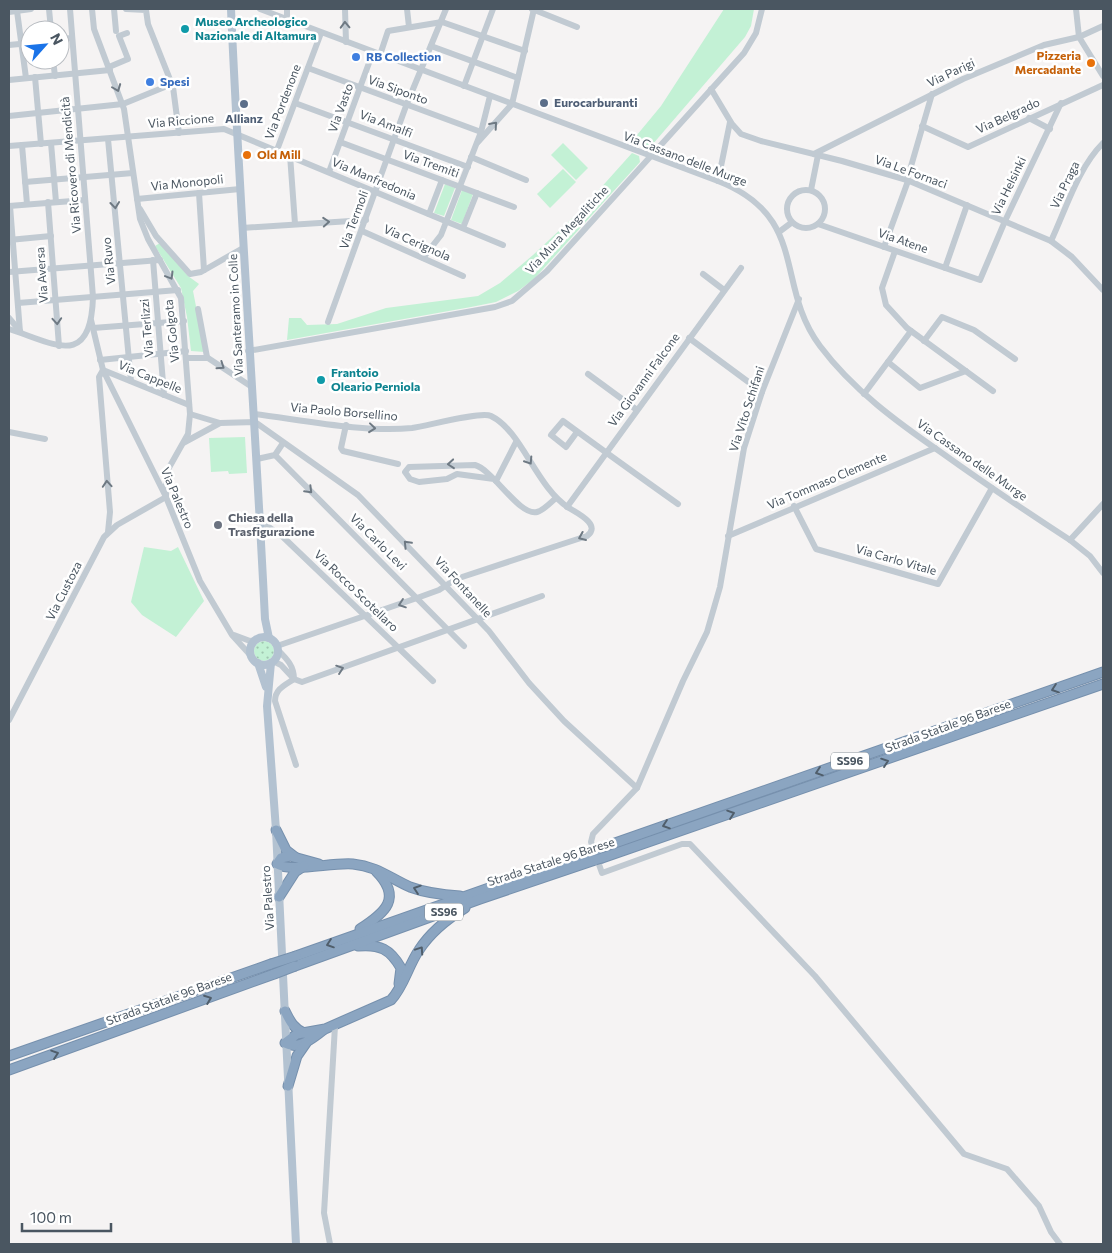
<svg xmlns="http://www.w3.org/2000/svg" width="1112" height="1253" font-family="Commissioner,sans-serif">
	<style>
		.grass { fill: url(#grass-dots) }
		.green { fill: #c3f1d5 }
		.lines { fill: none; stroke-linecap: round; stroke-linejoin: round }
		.highway-casing { stroke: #7690ad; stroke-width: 11 }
		.minor { stroke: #c1cad2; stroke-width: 6 }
		.major { stroke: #b3c2d1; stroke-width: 8 }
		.highway { stroke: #8ba5c1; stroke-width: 9 }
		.highway-bridge-casing { stroke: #7690ad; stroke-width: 11; stroke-linecap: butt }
		.highway-bridge { stroke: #8ba5c1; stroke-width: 9 }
		.oneway { stroke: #6e7983 }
		.oneway2 { stroke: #505e6b }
		.culture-dot { fill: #0f9aa8; stroke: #fff; stroke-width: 2 }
		.shop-dot { fill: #3f7fe0; stroke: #fff; stroke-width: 2 }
		.food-dot { fill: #e8710a; stroke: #fff; stroke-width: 2 }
		.service-dot { fill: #5c6f8a; stroke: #fff; stroke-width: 2 }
		.worship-dot { fill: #6b7280; stroke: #fff; stroke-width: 2 }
		.labels { text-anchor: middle; stroke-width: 5; stroke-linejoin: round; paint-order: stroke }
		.shield { fill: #fff; stroke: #808990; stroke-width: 1 }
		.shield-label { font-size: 11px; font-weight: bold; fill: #4a5661 }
		.culture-label { font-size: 12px; font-weight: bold; fill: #0d838f; stroke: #fff; text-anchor: start }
		.food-label { font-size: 12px; font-weight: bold; fill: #c56008; stroke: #fff; text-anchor: end }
		.shop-label { font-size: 12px; font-weight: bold; fill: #366cbe; stroke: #fff; text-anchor: start }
		.street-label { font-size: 12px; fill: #4a5661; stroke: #fff }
		.service-label { font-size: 12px; font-weight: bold; fill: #4e5e75; stroke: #fff; text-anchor: start }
		.worship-label { font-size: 12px; font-weight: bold; fill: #5b616d; stroke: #fff; text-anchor: start }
	</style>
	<defs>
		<pattern id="grass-dots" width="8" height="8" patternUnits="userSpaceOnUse" patternTransform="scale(1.25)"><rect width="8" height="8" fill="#c3f1d5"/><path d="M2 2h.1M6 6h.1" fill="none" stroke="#a0c6b0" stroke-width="1.8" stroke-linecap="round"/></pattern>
	</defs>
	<rect width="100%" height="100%" fill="#f5f3f3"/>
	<circle class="grass" cx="264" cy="651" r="10"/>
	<g class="green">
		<path d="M724,9H754L751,26L745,37L652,145L646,147L632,141L661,106Z"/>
		<path d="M563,143L588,168L576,180L551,155Z"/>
		<path d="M632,153L639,156L640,162L534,279L518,291L496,302L471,307L287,340L289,318H301L307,325L337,324L386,308L478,296L500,283L533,255L580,211Z"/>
		<path d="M563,169L576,182L550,208L537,194Z"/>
		<path d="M445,184L455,188L444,216L434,213Z"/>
		<path d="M462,190L473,194L462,224L451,220Z"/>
		<path d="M160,243L188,276L199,284L193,291L205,352L191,351L187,317L181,288L155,246Z"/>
		<path d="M245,437L247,473L229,474L228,471L211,472L209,438Z"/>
		<path d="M144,547L171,551L178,547L204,601L176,637L142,615L131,602Z"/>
	</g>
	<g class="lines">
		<defs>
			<g id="highway">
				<path d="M276,830L286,850L295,857"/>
				<path d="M598,849L1103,672"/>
				<path d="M602,858L1103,684"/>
				<path d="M319,864L290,856L281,858L277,864C292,873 332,862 353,864C376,866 390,878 410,887C426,893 443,895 460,896"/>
				<path d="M279,897L295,872L304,866"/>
				<path d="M360,929C385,913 403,898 376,871"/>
				<path d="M358,946C380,944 390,949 401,968L399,984"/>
				<path d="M296,956L591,852"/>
				<path d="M295,966L480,899L595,860"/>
				<path d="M285,1011C290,1021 293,1028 304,1033"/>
				<path d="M325,1029C313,1037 300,1051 285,1043L297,1034L325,1029L391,1000C404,986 408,966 419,950C430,933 447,919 465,908"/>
				<path d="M9,1056L271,964"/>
				<path d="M9,1070L274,974"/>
				<path d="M288,1086L297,1056L306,1043"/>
			</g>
		</defs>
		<use href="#highway" class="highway-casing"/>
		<g class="minor">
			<path d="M49,9L51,30"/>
			<path d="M92,9L94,29L124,109L140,219L148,239L181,298L190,414L188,434L166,473V497"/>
			<path d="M114,9L116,31"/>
			<path d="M126,9L146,10L148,24L173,87L179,133"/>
			<path d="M260,9L718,181C810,217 774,285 820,346C853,390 897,422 942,453C984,483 1027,512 1070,540L1090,556L1103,573"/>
			<path d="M287,9V19"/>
			<path d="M345,9L346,42"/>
			<path d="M407,9L409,27"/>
			<path d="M532,9L577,27"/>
			<path d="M1076,9L1079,37L1103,76"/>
			<path d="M17,11L26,78"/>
			<path d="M9,12L31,9"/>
			<path d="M60,39L72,38"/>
			<path d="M9,45L30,43"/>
			<path d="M431,46L518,78"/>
			<path d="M380,55L388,31L442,22L525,51"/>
			<path d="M53,60L55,76"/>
			<path d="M109,67L128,59L119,36L127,33"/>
			<path d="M308,68L481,132"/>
			<path d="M35,77L41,144"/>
			<path d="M9,80L110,70"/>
			<path d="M464,86L493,9"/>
			<path d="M711,89L732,124L741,134L761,141L842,161L907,180L1051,241L1072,257L1103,290"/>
			<path d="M295,103L468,167"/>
			<path d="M9,116L123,104L172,84"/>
			<path d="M1029,118L1050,129"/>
			<path d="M922,126L968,147L1103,85"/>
			<path d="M108,139L131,381"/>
			<path d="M340,142L514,207"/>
			<path d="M478,142L512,104L534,9"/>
			<path d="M51,143L56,202"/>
			<path d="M22,145L27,204"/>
			<path d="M9,146L224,129L503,245"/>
			<path d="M277,150L321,33"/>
			<path d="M814,154L963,79L1044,45L1079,37L1103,26"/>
			<path d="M290,155L295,224"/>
			<path d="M471,157L526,180"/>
			<path d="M329,172L373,52"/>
			<path d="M907,180L932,94"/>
			<path d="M718,181L730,122"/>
			<path d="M25,182L133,173"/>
			<circle cx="806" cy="209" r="19"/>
			<path d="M811,190L818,155"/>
			<path d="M199,193L204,270"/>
			<path d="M137,199L240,189"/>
			<path d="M48,202L59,346"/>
			<path d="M9,206L85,200"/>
			<path d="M10,206L20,332"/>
			<path d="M140,209L156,236L190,274L201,272L243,248"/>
			<path d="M429,214L442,180"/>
			<path d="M818,224L980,280L1005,221L1061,103"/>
			<path d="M242,228L366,220"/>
			<path d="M463,228L477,193"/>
			<path d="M362,231L463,276"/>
			<path d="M779,232L791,223"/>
			<path d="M9,240L51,236"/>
			<path d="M1051,241C1066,209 1078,168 1103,143"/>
			<path d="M884,247L908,181"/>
			<path d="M895,251L882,288L886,305L907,328L993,391"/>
			<path d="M423,258L441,235L481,132L490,96"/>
			<path d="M153,260L164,395"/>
			<path d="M945,268L967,205"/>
			<path d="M9,272L160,260"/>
			<path d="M703,274L724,290"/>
			<path d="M799,299L762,392L744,448L720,587L707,632L683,681L637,788L593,834L591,842L602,873L682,844H690L815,976L964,1154L1007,1169L1039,1206L1051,1232L1060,1244"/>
			<path d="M18,303L178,290"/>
			<path d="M198,309L207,357"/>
			<path d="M9,318L20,331"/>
			<path d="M91,320L103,370L166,497L200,581L232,635L252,657"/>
			<path d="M328,322L406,106L446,9"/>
			<path d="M93,328L184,321"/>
			<path d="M9,329C53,343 91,370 93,297L70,9"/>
			<path d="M689,338L762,392"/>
			<path d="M924,341L942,317L974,330L1015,359"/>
			<path d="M248,351L495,307L512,301L547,271L744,53L756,33L762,9"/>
			<path d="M186,358H208L252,387"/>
			<path d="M100,360L186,351"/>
			<path d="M888,362L920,388L966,371"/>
			<path d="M103,370L99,377L110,512L108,532"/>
			<path d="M103,370L189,405"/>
			<path d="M588,374L637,410"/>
			<path d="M864,394L911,331"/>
			<path d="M190,414L220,423"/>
			<path d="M254,414C302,420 365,433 412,428C427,426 481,411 491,416C522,431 536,487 569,508C577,513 602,525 587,536L456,579L439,590L417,598L277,646"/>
			<path d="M346,425L341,448L343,451L398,464"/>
			<path d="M9,432L45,439"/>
			<path d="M577,432L566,447L551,435L563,421C601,449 640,477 678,504"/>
			<path d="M185,442L220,423L255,422L358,495L489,631L529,683L564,721L637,788"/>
			<path d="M275,455L464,646"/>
			<path d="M257,459L275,455L283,443"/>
			<path d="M494,479L457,474L447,479L419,482L410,479L405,472L409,467L475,465C493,470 520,517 537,512C544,510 551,502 556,498"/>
			<path d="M496,481L516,442"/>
			<path d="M794,506L816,549L938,584L992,488"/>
			<path d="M567,507L741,268"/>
			<path d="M260,521L283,537L433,681"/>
			<path d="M728,536L935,448"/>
			<path d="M1070,540L1103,504"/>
			<path d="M234,635L250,641L256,640"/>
			<path d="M273,661L281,665L294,679C294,666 287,659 278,650"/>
			<path d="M9,720L104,537L117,525L166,497"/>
			<path d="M296,765L275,701C275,689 285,685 294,679L302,682L542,596"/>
			<path d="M330,1244L324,1213L335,1026"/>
		</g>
		<g class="major">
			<path d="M231,9C240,212 255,416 265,619L269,638"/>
			<circle cx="264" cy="651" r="14"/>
			<path d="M258,663L266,687"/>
			<path d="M271,663L267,706L276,830L296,1244"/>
		</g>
		<use href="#highway" class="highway"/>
		<defs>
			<g id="highway-bridge">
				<path d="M591,852L598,849"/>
				<path d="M595,860L602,858"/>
				<path d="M271,964L296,956"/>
				<path d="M274,974L295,966"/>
			</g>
		</defs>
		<use href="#highway-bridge" class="highway-bridge-casing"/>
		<use href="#highway-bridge" class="highway-bridge"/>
	</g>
	<defs><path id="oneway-chevron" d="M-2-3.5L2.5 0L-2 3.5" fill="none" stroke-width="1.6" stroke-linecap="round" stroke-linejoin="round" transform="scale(1.25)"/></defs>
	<g class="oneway">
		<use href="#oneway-chevron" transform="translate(345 25) rotate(-92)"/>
		<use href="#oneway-chevron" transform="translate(117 88) rotate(69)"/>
		<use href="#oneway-chevron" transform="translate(494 125) rotate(-49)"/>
		<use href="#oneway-chevron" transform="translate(115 205) rotate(84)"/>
		<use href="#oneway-chevron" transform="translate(326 222) rotate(-4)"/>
		<use href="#oneway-chevron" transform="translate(170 276) rotate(59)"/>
		<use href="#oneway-chevron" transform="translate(57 321) rotate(86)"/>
		<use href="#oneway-chevron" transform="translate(221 366) rotate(34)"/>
		<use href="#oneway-chevron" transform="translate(372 428) rotate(6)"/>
		<use href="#oneway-chevron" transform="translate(529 461) rotate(57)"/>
		<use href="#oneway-chevron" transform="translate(451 464) rotate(175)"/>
		<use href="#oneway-chevron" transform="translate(107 484) rotate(-94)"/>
		<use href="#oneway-chevron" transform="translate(309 490) rotate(45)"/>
		<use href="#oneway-chevron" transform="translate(582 537) rotate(157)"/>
		<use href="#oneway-chevron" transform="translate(407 544) rotate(-134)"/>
		<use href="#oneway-chevron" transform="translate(402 604) rotate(161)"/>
		<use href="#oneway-chevron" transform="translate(340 669) rotate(-19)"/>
	</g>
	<g class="oneway2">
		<use href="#oneway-chevron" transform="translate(1055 689) rotate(161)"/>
		<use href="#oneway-chevron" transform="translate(885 762) rotate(-19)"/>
		<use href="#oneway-chevron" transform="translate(819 772) rotate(161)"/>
		<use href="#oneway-chevron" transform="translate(731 814) rotate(-19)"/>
		<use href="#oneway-chevron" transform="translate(666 825) rotate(161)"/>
		<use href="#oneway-chevron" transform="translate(417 889) rotate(-161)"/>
		<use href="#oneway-chevron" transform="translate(330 944) rotate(161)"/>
		<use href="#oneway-chevron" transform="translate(420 950) rotate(-56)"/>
		<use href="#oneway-chevron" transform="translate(208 999) rotate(-21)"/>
		<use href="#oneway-chevron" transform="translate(55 1054) rotate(-19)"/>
	</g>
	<g class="culture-dot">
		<circle cx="185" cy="29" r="5"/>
		<circle cx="321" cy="380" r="5"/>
	</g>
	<g class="shop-dot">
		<circle cx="356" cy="57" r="5"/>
		<circle cx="150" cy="82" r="5"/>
	</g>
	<g class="food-dot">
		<circle cx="1091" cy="63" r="5"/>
		<circle cx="247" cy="155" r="5"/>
	</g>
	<g class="service-dot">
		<circle cx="544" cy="103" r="5"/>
		<circle cx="244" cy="104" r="5"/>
	</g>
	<circle class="worship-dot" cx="218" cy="525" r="5"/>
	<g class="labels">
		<g class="shield">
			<rect x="831" y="752.5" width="38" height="17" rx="4"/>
			<rect x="425" y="903.5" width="38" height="17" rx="4"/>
		</g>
		<g class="shield-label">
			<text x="850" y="765">SS96</text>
			<text x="444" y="916">SS96</text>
		</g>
		<g class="culture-label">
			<text x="195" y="26">Museo Archeologico<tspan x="195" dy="14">Nazionale di Altamura</tspan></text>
			<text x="331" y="377">Frantoio<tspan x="331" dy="14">Oleario Perniola</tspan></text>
		</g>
		<g class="food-label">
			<text x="1081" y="60">Pizzeria<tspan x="1081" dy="14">Mercadante</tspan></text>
			<text x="257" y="159" text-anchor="start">Old Mill</text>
		</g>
		<g class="shop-label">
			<text x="366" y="61">RB Collection</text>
			<text x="160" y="86">Spesi</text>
		</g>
		<g class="street-label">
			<text transform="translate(951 73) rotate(-25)" y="4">Via Parigi</text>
			<text transform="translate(398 90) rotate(20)" y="4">Via Siponto</text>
			<text transform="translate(283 102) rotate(-69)" y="4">Via Pordenone</text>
			<text transform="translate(341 108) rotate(-70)" y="4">Via Vasto</text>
			<text transform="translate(1008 116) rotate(-25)" y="4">Via Belgrado</text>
			<text transform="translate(181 121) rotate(-5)" y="4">Via Riccione</text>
			<text transform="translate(386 124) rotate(21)" y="4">Via Amalfi</text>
			<text transform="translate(685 159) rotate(21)" y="4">Via Cassano delle Murge</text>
			<text transform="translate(431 164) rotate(20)" y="4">Via Tremiti</text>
			<text transform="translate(71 165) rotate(-95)" y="4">Via Ricovero di Mendicità</text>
			<text transform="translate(911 172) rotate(20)" y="4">Via Le Fornaci</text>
			<text transform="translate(374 179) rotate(23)" y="4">Via Manfredonia</text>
			<text transform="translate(187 183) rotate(-6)" y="4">Via Monopoli</text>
			<text transform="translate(1065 185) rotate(-64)" y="4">Via Praga</text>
			<text transform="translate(1009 186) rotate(-64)" y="4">Via Helsinki</text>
			<text transform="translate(354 220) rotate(-70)" y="4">Via Termoli</text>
			<text transform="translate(567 230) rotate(-47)" y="4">Via Mura Megalitiche</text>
			<text transform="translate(903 241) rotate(19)" y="4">Via Atene</text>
			<text transform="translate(417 243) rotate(24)" y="4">Via Cerignola</text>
			<text transform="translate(109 261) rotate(-96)" y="4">Via Ruvo</text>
			<text transform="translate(42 275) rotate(-94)" y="4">Via Aversa</text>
			<text transform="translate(236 315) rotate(-93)" y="4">Via Santeramo in Colle</text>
			<text transform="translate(147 328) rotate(-95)" y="4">Via Terlizzi</text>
			<text transform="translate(172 331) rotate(-96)" y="4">Via Golgota</text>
			<text transform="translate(150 377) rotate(22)" y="4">Via Cappelle</text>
			<text transform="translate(644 380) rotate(-54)" y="4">Via Giovanni Falcone</text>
			<text transform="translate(747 409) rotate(-72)" y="4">Via Vito Schifani</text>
			<text transform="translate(344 412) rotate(5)" y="4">Via Paolo Borsellino</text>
			<text transform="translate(972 460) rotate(35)" y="4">Via Cassano delle Murge</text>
			<text transform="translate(827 481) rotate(-23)" y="4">Via Tommaso Clemente</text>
			<text transform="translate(177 498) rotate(67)" y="4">Via Palestro</text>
			<text transform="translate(378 542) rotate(45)" y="4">Via Carlo Levi</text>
			<text transform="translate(896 560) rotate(16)" y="4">Via Carlo Vitale</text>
			<text transform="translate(463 587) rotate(47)" y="4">Via Fontanelle</text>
			<text transform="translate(64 591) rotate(-63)" y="4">Via Custoza</text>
			<text transform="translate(356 591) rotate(44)" y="4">Via Rocco Scotellaro</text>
			<text transform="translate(948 726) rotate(-20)" y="4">Strada Statale 96 Barese</text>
			<text transform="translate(551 862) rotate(-18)" y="4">Strada Statale 96 Barese</text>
			<text transform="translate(268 898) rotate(-94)" y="4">Via Palestro</text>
			<text transform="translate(169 999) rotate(-20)" y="4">Strada Statale 96 Barese</text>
		</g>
		<g class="service-label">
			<text x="554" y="107">Eurocarburanti</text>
			<text x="244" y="123" text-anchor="middle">Allianz</text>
		</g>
		<g class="worship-label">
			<text x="228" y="522">Chiesa della<tspan x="228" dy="14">Trasfigurazione</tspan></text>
		</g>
	</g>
	<rect width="1112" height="1253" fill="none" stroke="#4a5661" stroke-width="20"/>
	<g transform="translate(45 45) rotate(63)"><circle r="24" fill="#ffffff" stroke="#b7bbc0"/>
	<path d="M0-4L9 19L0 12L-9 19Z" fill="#1a73e8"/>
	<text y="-8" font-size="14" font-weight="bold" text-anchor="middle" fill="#4a5661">N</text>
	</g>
	<path d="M22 1223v8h89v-8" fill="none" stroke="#4a5661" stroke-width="2.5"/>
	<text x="30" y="1223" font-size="15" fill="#4a5661" stroke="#ffffff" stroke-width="4" paint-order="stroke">100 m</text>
</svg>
